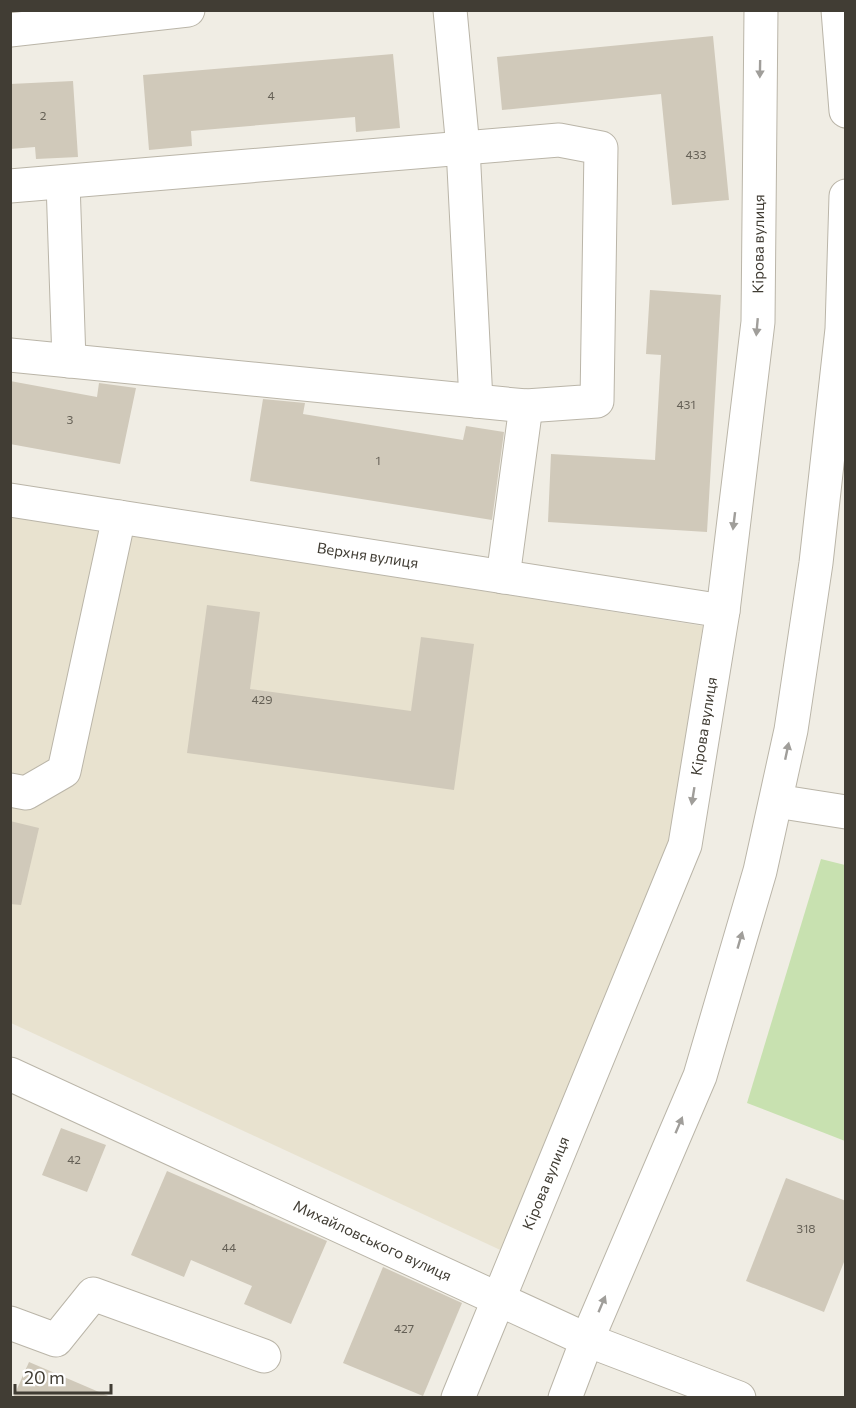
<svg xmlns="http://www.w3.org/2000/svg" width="856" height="1408" font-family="Commissioner,sans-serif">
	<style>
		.education { fill: #e8e2cf }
		.green { fill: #c8e1b0 }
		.building { fill: #d0c9ba }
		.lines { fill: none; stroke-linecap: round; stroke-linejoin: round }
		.minor-casing { stroke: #bab5a8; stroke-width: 35 }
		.minor { stroke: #fff; stroke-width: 33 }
		.oneway { fill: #a09e9a }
		.labels { text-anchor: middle; stroke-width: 5; stroke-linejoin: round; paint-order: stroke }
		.number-label { font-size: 12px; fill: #656056 }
		.street-label { font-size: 15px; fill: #413d34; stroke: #fff }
	</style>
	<rect width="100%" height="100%" fill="#f0ede4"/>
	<path class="education" d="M11,516L703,626L669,839L509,1254L11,1023Z"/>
	<path class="green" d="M821,859L845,865V1141L747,1103Z"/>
	<g class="building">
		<path d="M713,36L729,200L672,205L661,94L502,110L497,57Z"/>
		<path d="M393,54L400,128L356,132L355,117L191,131L192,146L149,150L143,75Z"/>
		<path d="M73,81L78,157L36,159L35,147L10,149V84Z"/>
		<path d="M650,290L721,295L707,532L548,522L551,454L655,460L661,355L646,354Z"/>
		<path d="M10,381L97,397L99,383L136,388L120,464L10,444Z"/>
		<path d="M263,399L305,403L303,414L463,440L466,426L504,432L492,520L250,481Z"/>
		<path d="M207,605L260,612L250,689L411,711L421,637L474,644L454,790L187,753Z"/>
		<path d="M10,821L39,828L21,905L10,904Z"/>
		<path d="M61,1128L106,1145L87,1192L42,1175Z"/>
		<path d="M167,1171L327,1241L291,1324L244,1304L252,1286L191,1260L184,1277L131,1255Z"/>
		<path d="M786,1178L846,1201V1257L824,1312L746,1281Z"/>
		<path d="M383,1267L462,1303L423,1396L343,1363Z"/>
		<path d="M29,1362L113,1398H13Z"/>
	</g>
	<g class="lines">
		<defs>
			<g id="minor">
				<path d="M450,10L463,148L476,401"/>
				<path d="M838,10L846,111"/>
				<path d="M10,30L188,10"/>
				<path d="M63,182L69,361"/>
				<path d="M10,186L559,140L601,148L597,401L526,406L10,355"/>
				<path id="s1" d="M10,500L723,611"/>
				<path d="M503,577L526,406"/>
				<path d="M10,790L26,793L64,771L119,517"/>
				<path d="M776,801L846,812"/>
				<path id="s2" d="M10,1074L587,1340L739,1398"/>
				<path d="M10,1323L56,1340L93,1294L264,1356"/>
				<path id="s3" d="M458,1398L685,845L723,611L758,322L761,10"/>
				<path d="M565,1398L587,1340L700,1076L760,871L791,730L816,563L842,329L846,196"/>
			</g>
		</defs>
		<use href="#minor" class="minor-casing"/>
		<use href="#minor" class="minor"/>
	</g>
	<defs><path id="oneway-solid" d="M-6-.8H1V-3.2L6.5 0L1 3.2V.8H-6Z" transform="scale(1.5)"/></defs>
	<g class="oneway">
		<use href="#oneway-solid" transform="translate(760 69) rotate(91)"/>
		<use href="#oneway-solid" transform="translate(757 327) rotate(95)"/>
		<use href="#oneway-solid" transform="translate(734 521) rotate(97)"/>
		<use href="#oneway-solid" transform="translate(787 751) rotate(-78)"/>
		<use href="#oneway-solid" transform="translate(693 796) rotate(99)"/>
		<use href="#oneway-solid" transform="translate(740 940) rotate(-74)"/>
		<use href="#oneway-solid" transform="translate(679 1125) rotate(-67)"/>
		<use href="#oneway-solid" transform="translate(602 1304) rotate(-67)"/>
	</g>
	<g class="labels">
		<g class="number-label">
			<text x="271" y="100">4</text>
			<text x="43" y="120">2</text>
			<text x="696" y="159">433</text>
			<text x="686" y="409">431</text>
			<text x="70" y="424">3</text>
			<text x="378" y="465">1</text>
			<text x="262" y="704">429</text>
			<text x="74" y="1164">42</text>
			<text x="806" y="1233">318</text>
			<text x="229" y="1252">44</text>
			<text x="404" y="1333">427</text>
		</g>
		<g class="street-label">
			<text dy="5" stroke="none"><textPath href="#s3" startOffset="1204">Кірова вулиця</textPath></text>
			<text dy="5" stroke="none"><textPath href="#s1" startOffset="362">Верхня вулиця</textPath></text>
			<text dy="5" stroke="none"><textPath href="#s3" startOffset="718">Кірова вулиця</textPath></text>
			<text dy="5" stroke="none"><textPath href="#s3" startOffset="232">Кірова вулиця</textPath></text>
			<text dy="5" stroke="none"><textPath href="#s2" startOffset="399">Михайловського вулиця</textPath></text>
		</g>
	</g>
	<rect width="856" height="1408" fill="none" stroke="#413d34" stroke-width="24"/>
	<path d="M15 1384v9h96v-9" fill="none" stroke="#413d34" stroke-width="3"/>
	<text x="24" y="1384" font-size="18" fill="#413d34" stroke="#ffffff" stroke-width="4.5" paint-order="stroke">20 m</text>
</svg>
